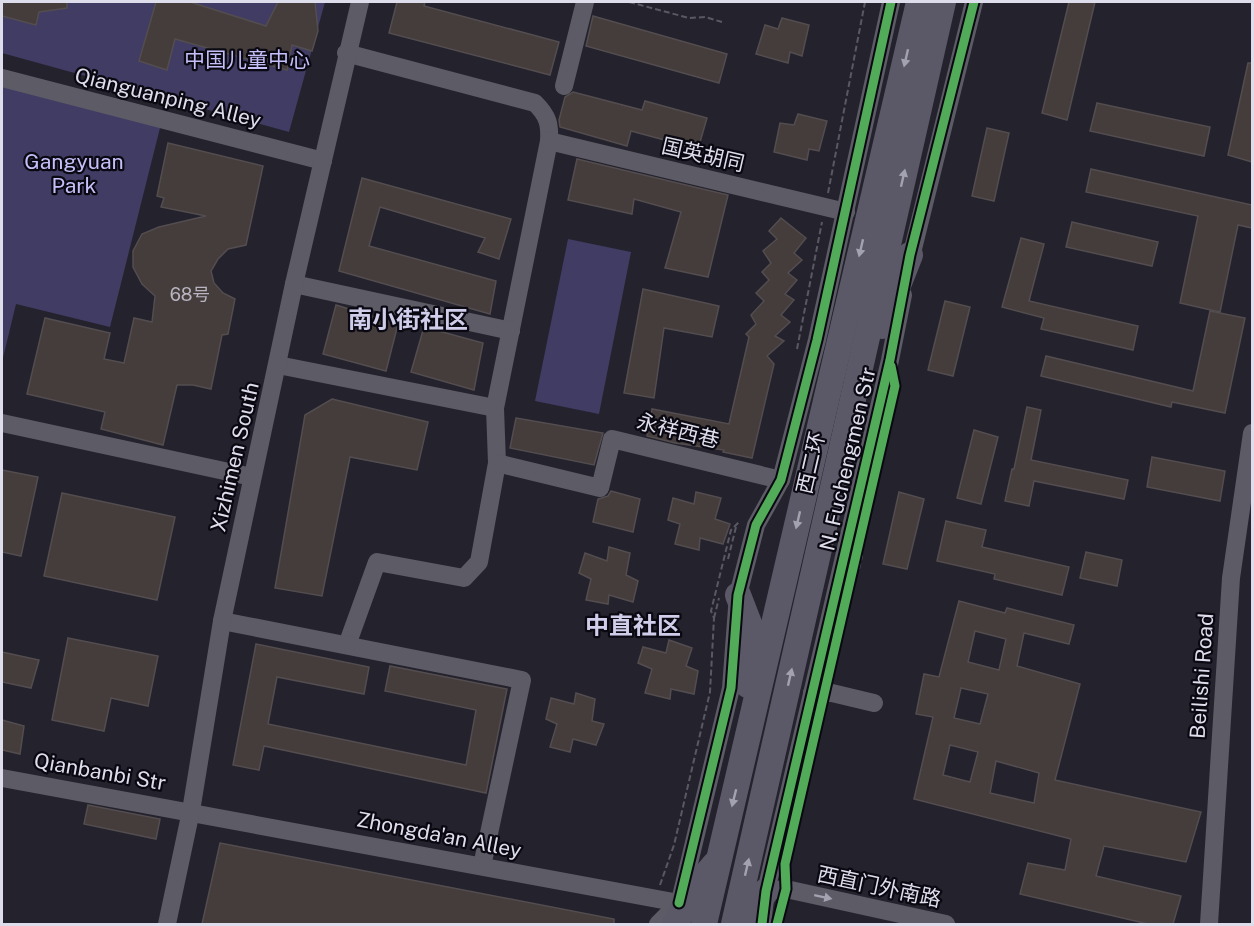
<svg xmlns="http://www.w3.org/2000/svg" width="1254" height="926" font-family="'Public Sans','Noto Sans SC',sans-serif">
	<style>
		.green { fill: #413c63 }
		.building { fill: #453c3c; stroke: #534d4f; stroke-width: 1.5; fill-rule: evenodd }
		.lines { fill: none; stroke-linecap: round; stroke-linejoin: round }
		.path { stroke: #5a5963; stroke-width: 2; stroke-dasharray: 6 3; stroke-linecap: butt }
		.minor { stroke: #5c5b66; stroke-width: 18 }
		.highway { stroke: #5b5968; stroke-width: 26 }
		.cycleway-casing { stroke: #0a0912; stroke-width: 13 }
		.cycleway { stroke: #51ab58; stroke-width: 9 }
		.oneway { fill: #a3a2b1 }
		.oneway2 { fill: #a4a2b0 }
		.labels { text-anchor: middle; stroke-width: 4.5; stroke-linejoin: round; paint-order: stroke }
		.number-label { font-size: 18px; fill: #b8b5c0 }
		.park-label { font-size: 21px; fill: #c4bff9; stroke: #0a0912 }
		.street-label { font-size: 21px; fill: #deddec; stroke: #0a0912 }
		.quarter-label { font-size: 24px; font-weight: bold; fill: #cfcde9; stroke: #0a0912 }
	</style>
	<rect width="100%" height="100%" fill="#24222d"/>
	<g class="green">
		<path d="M2,2H325L289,132L2,53Z"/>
		<path d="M2,80L162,120L110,327L16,304L2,362Z"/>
		<path d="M568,239L631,252L599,414L535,401Z"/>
	</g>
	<g class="building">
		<path d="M2,2H67V8L39,12L36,25L2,16Z"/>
		<path d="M156,2H190L266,26L278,2H315L318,31L312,51L292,45L287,70L175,39L167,70L139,61Z"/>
		<path d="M397,2H425L424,6L559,42L550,75L389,33Z"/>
		<path d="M1069,2H1095L1067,120L1042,113Z"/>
		<path d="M593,16L727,54L719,83L586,46Z"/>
		<path d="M782,18L809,25L802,56L790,52L788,63L756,54L765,25L778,29Z"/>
		<path d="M1248,63H1252V162L1228,155Z"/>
		<path d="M573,92L642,110L645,101L707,118L698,149L631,131L627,146L560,127L559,120L565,97Z"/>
		<path d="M1097,103L1210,127L1204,156L1090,131Z"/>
		<path d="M798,114L827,121L819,151L809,149L807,160L774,152L780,123L794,125Z"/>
		<path d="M987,128L1009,133L994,201L972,196Z"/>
		<path d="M168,143L263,166L246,245L228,249L218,259L211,271L214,283L223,293L235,299L228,334L222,335L211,389L193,385H177L163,445L101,429L105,412L27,394L45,318L110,333L104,359L124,363L134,318L152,322L155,296L142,284L133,267V251L142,234L159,227L206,216L161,207L164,198L157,196Z"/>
		<path d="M577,159L728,195L708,277L665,268L681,212L634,199L632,214L568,200Z"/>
		<path d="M1091,169L1252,205V228L1238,225L1220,312L1180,303L1198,216L1086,192Z"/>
		<path d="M362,178L511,219L499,259L478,252L485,238L380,207L369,246L496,281L490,314L339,271Z"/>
		<path d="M781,218L806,238L794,253L802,260L788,273L797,280L785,294L794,300L781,315L790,322L775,336L784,341L767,356L774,364L752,458L723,452L724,450L675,443L647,436L652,409L729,424L749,337L746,334L756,324L751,315L764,301L756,293L769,280L762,272L771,263L763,251L777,239L769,231Z"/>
		<path d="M1072,222L1158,242L1152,266L1066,247Z"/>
		<path d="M1021,238L1044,244L1029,301L1138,326L1133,350L1041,329L1044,318L1002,307Z"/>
		<path d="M643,289L719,306L712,337L664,328L654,398L624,393Z"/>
		<path d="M945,301L970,307L953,376L928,370Z"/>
		<path d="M336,305L398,324L386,371L323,354Z"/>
		<path d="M1210,311L1245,318L1225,413L1172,402L1171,407L1041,376L1046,356L1193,391Z"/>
		<path d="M424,327L483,343L474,390L411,372Z"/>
		<path d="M332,399L428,422L417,470L350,457L322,596L275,588L305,415Z"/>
		<path d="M1027,407L1041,410L1031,460L1128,480L1124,499L1034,481L1029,506L1005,501L1012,469H1014Z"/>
		<path d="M516,418L603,433L594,465L510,448Z"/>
		<path d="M974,430L998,437L981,504L957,498Z"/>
		<path d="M1152,457L1225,471L1220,501L1147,487Z"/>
		<path d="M2,470L38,477L21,556L2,552Z"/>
		<path d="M611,491L640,499L633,532L593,522L598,499L608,496Z"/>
		<path d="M696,492L721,498L715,519L730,524L723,544L700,538L699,550L675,544L680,524L668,520L673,498L694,504Z"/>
		<path d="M899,492L924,499L907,569L883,564Z"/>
		<path d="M62,493L175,517L157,600L44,576Z"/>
		<path d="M946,521L986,530L982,547L1069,567L1062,595L994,579L995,574L937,561Z"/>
		<path d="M609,547L630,553L626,575L638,581L633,602L609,595L608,604L586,600L591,579L579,573L585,553L607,561Z"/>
		<path d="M1086,552L1122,560L1117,586L1080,578Z"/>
		<path d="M959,601L1005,613L1007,608L1074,625L1069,644L1024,633L1017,666L1080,684L1055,780L1201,812L1186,862L1104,846L1096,876L1181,896L1173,924H1148L1020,894L1028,863L1065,870L1071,839L914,799L933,717L916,714L924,674L939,677ZM975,631L1006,639L999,670L968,662ZM961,688L988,694L980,724L954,718ZM950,745L978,752L970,782L943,775ZM996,761L1039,773L1034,803L990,793Z"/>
		<path d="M68,638L158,656L148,706L111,698L104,731L52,720Z"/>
		<path d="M669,640L692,648L686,666L698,671L694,694L671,689L670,699L645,693L652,669L638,663L643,647L666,653Z"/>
		<path d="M256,644L369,667L364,694L277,677L268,724L466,765L476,710L385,691L390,666L507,689L486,793L264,746L259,770L233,765Z"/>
		<path d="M2,652L39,660L31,688L2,682Z"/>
		<path d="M576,693L595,699L592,721L604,724L596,745L573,739L570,752L550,747L557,724L546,719L551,698L574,704Z"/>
		<path d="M2,720L24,726L20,754L2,750Z"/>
		<path d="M88,805L160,819L156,839L84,824Z"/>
		<path d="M220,843L614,919V924H202Z"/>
	</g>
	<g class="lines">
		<g class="path">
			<path d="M629,2L689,18L705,17L722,22"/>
			<path d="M828,193L865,2"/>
			<path d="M797,349L822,222"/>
			<path d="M728,559L736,527"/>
			<path d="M859,569L862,556H860"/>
			<path d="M714,618L719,598"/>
			<path d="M660,885L674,845L710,692L714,618L711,611L731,530L740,521"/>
		</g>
		<g class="minor">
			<path d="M346,53L535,103C548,116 550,124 549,141L495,408L497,463L479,562L464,578L377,562L347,645"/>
			<path d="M2,78L323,161"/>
			<path d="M564,86L585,2"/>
			<path d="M549,141L846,212"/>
			<path d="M909,265L974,2"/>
			<path d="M294,284L511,331"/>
			<path d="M278,365L495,408"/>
			<path d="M2,423L252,477"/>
			<path d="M497,463L600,488L612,439L781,480"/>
			<path d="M222,621L522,680L482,866"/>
			<path d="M812,693H832L874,703"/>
			<path d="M2,778L679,903"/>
			<path d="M766,891L786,889L946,924"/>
			<path d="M679,905L731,688L738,595L756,525L781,480L817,340L891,2"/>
			<path d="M167,924L191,811L222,621L294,284L360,2"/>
			<path d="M658,924L679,903"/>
			<path d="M762,924L766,891L890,360L903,295"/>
			<path d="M1209,924L1231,578L1252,433"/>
		</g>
		<g class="highway">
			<path d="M882,326L910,255"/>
			<path d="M738,595L750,626L748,685"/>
			<path d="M675,924L697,885L715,864"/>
			<path d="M704,924L919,2"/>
			<path d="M734,924L943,2"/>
			<path d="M744,924L766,891"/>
		</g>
		<defs>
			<g id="cycleway">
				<path d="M679,903L731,688L738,595L756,525L781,480L817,340L891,2"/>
				<path d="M762,924L766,891L890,360L910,255L974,2"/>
				<path d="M777,924L786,889L785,864L895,386L891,366"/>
			</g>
		</defs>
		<use href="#cycleway" class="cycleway-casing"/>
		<use href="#cycleway" class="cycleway"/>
	</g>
	<defs><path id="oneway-solid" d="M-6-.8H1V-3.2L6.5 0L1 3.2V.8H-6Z" transform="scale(1.5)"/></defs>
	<g class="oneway">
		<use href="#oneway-solid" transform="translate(906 58) rotate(103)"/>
		<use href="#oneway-solid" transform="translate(903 178) rotate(-77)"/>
		<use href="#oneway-solid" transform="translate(861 248) rotate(103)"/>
		<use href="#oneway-solid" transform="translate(798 520) rotate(103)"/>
		<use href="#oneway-solid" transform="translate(790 677) rotate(-77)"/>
		<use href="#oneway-solid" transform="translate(734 798) rotate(104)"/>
		<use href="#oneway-solid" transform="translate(747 867) rotate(-77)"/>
	</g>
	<use class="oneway2" href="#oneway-solid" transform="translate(823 897) rotate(12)"/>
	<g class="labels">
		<g class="number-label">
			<text x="190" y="301">68号</text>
		</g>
		<g class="park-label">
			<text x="247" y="67">中国儿童中心</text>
			<text x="74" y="169">Gangyuan<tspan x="74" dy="24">Park</tspan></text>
		</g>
		<g class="street-label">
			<text transform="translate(168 98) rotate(14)" y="7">Qianguanping Alley</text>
			<text transform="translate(703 155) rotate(13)" y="7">国英胡同</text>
			<text transform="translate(678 431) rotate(14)" y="7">永祥西巷</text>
			<text transform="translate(235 457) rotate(-77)" y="7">Xizhimen South</text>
			<text transform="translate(848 459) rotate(-77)" y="7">N. Fuchengmen Str</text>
			<text transform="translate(811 463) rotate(-77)" y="7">西二环</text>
			<text transform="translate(1202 676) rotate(-86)" y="7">Beilishi Road</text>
			<text transform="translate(100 772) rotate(10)" y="7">Qianbanbi Str</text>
			<text transform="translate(439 835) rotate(11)" y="7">Zhongda'an Alley</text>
			<text transform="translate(879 887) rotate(12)" y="7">西直门外南路</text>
		</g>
		<g class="quarter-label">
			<text x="408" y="328">南小街社区</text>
			<text x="633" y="634">中直社区</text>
		</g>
	</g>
	<rect width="1254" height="926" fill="none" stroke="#deddec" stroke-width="6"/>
</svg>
